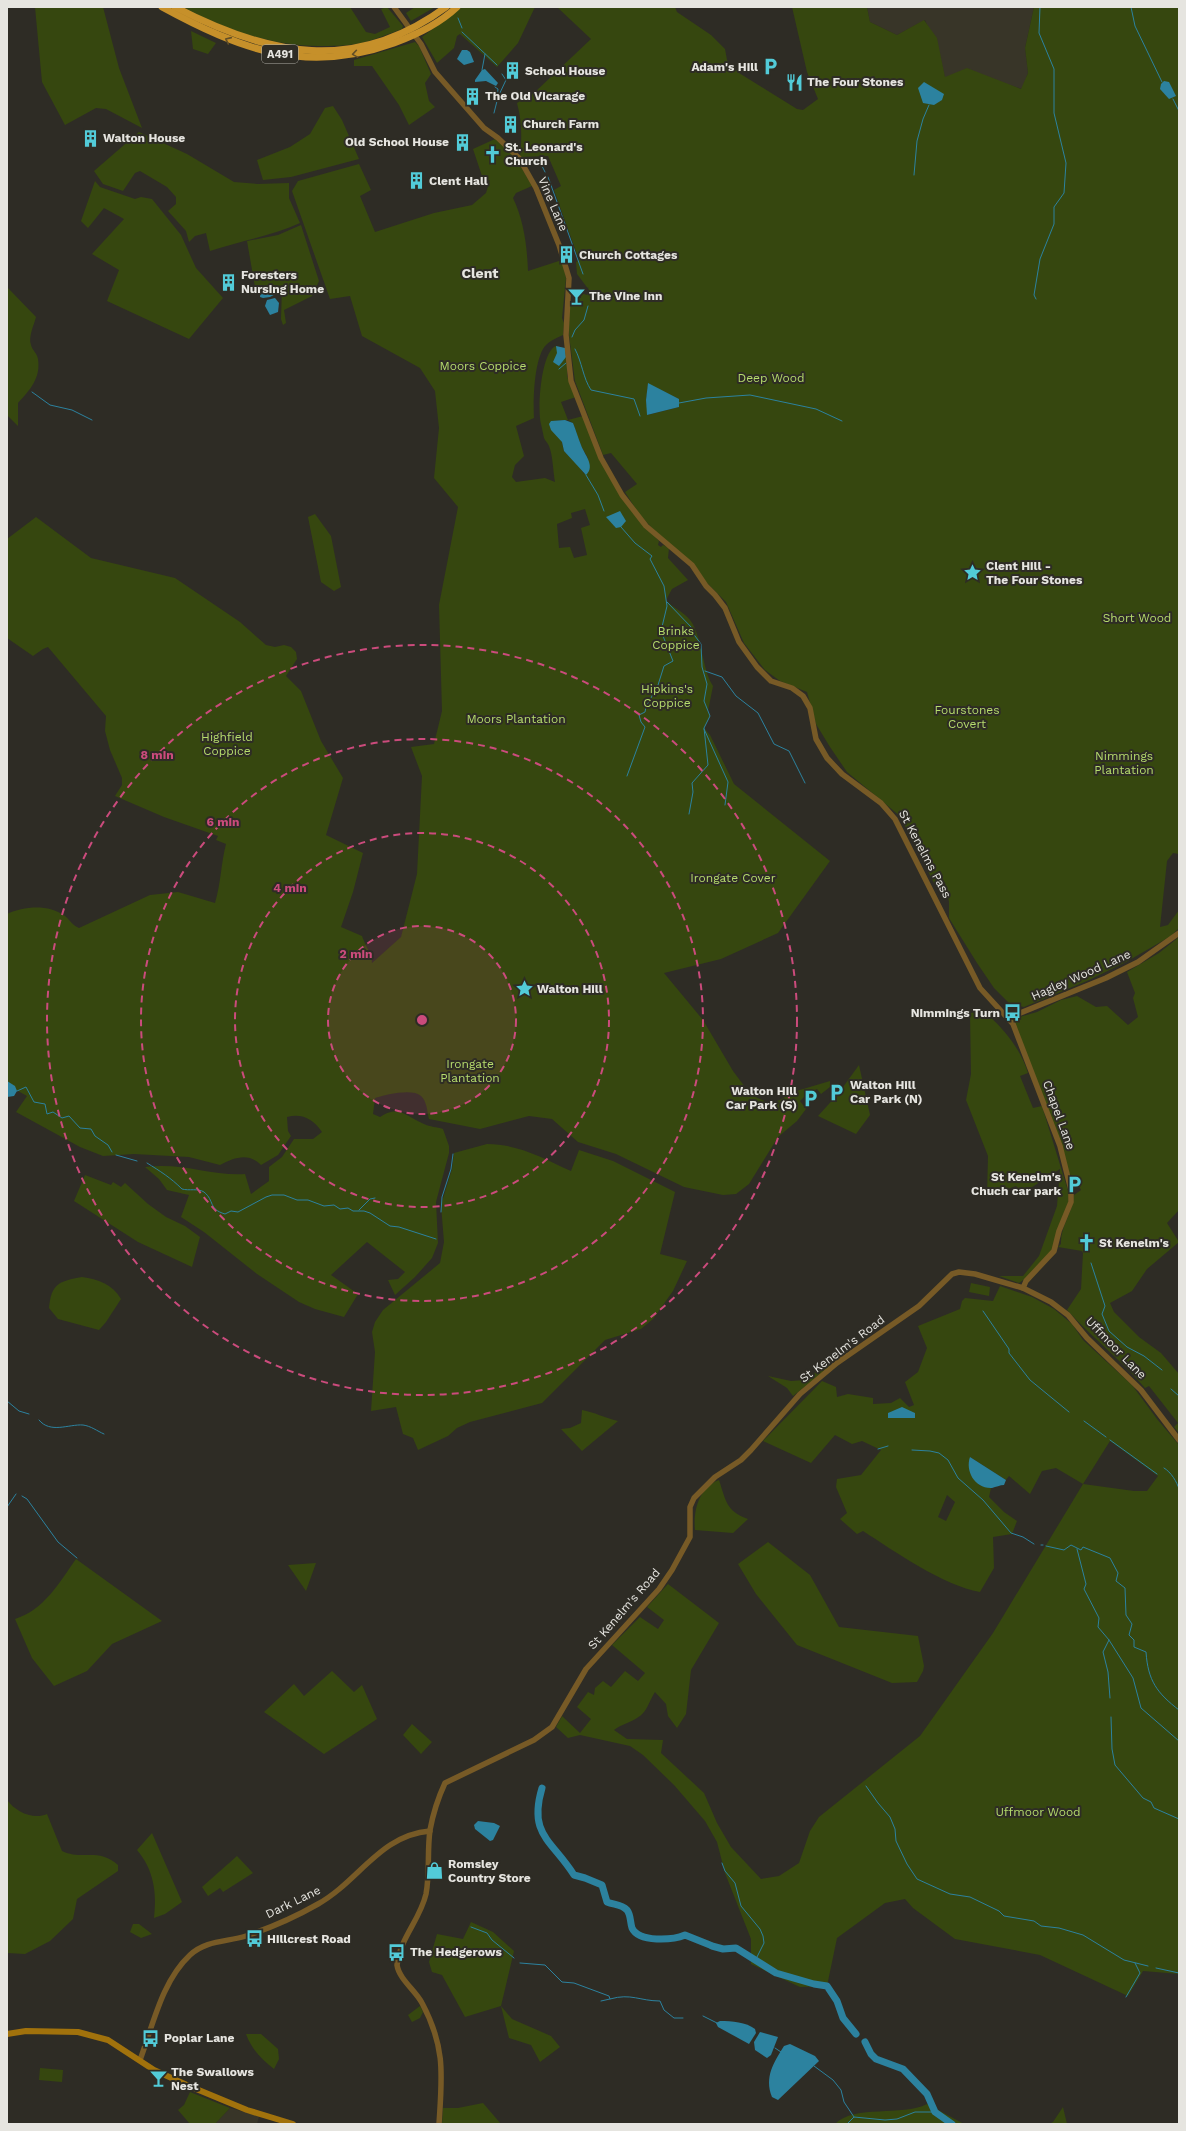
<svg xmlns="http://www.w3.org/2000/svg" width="1186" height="2131" font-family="'Work Sans',sans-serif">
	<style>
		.built { fill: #383528 }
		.green { fill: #36470f; fill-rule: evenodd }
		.water { fill: #2c829f }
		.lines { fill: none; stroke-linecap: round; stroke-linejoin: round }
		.stream { stroke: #2c829f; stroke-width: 1 }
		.river { stroke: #2c829f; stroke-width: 7 }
		.tertiary { stroke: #775a26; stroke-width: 5.5 }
		.secondary { stroke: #a1720c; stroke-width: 6 }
		.trunk { stroke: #c6902a; stroke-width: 7 }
		.oneway { stroke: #634f27 }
		.ring { fill: none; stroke: #cb4b7c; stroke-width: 2; stroke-dasharray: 7 5 }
		.labels { text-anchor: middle; stroke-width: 4; stroke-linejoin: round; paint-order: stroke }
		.shield { fill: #2e2c25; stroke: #afaea8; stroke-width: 1 }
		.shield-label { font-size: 11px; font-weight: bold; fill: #e6e5e0 }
		.poi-label { font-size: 12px; font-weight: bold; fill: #e6e5e0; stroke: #2e2c25; text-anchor: start }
		.street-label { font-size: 12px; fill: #e6e5e0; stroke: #2e2c25 }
		.park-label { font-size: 12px; fill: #b6dc6d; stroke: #2e2c25 }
		.quarter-label { font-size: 14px; font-weight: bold; fill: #e6e5e0; stroke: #2e2c25 }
		.centre { fill: #cb4b7c; stroke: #2e2c25; stroke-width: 2 }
		.ring-label { font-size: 12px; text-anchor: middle; font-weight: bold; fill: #cb4b7c; stroke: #2e2c25; stroke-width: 4; stroke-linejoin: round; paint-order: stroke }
	</style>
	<rect width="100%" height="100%" fill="#2e2c25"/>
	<g class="built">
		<path d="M867,7H1034L1025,48L1028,73L1022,89L995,80L945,78L941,60L925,20L897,35L870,22Z"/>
		<path d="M230,2108L259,2116L257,2124H215Z"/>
	</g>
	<g class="green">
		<path d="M35,7H103L119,68L142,128L106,109L96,108L65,125L42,82Z"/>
		<path d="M183,7H350L366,32L375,34L390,27L381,9L387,7L403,26L402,29C388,34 375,40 361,43C347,46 332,46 318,46C269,45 226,30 183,7Z"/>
		<path d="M415,7H435L411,21L406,13Z"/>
		<path d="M462,7H535L518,43L497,67L460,34L457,36L454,48L437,63L422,37Z"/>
		<path d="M557,7H675L677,12L711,35L725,49L727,60L739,73L797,109L803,110L818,99L807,72L792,7H867L870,22L897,35L924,20L937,38L945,77L967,68L1021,89L1028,73L1025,48L1034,7H1179V854L1173,853L1167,861L1160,927L1168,925L1179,910V928L1171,936L1126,962L1087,981L1024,1007L1010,1004L994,988L977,963L949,918V902L945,882L936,887L900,816L847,772L830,747L816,724L807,692L780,681L765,670L744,643L726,602L652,528L639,514L625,492L637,484L611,453L603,455L575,381L569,335V303L575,302V298H581V293L587,295L589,290L577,274L576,262L579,260L554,190L561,186L548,156L520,157C522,137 522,121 517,103L535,92L591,39ZM648,384L679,399V407L648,415L646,400Z"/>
		<path d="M191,31L216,43L208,54L193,49Z"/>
		<path d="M415,42L419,46L431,74L425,83L429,101L435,107L409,125L399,105L372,66H354V60Z"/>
		<path d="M333,106L342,120L359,159L291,177L263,180L257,160L290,147L310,134L325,108Z"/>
		<path d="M139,132L187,154L234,182L258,184L289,183V198L300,223C271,236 240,241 210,251L206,233L195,236L189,242L186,231L168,211L176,204V197L167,187L140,171L135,173L123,191L103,184L94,171Z"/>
		<path d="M495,139C513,151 522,168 532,186L516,193L513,198C524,221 527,246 528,271L562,260L566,278L562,318L564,323L563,335C556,338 547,342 543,349C534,365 533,400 534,418L516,426L524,456L515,465L512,477L516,482L545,478L555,482C553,471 553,456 549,446C548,443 545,441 544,438C543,433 542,429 541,424C537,410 541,351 556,346L568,349L567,376L576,397L561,402L568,420L583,416L599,458L633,513L659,541L658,545L661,547L663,545L669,548L668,558L688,580L672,589L666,600C673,608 684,612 690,620C702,635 702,669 713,686L708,711L710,716L704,728L710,735L734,784L830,861L778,933L721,959L664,973L703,1020L733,1071L751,1095L769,1103L780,1100L793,1092L830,1081V1087L821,1094L817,1089L808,1093L800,1101L806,1109L797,1121L778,1137L749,1184L736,1194L723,1195L684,1187L616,1154L578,1142L552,1119L529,1116L480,1129L429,1119C427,1112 427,1101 421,1096C412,1088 385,1095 375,1098L373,1114L380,1117C399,1104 407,1117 424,1124C430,1127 437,1127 443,1129L449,1146V1153L436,1202L438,1243L432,1258L415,1277L395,1295L388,1280L398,1279L405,1272L367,1242L331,1275L358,1294L344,1317L315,1309L299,1302L257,1274L204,1232L181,1217L189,1195L167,1190L159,1179L145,1167C182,1162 211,1176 245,1174L251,1194L269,1181V1167L282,1157L294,1139H313L322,1132C313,1119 302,1113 287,1117L288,1131L291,1136L278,1155L261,1165C248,1152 234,1158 220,1165L189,1157L134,1154L103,1156L80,1147L16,1112L27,1096L18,1091L7,1090V914C24,906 49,904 65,916C70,920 72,925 79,928L150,895L178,892L215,903C221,883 221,863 226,844L216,840L218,836L164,817L115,796L122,785V778L110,750L105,731L106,716L48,647L43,649L33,656L7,638V539L36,517L91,558L175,578L240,622L266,645L275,647L284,645L291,647L296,652L297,659L286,676L301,691L321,741L343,778L326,835L363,853L353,892L341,927L362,936C365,945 372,954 372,963L401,937L417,874L422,776L411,747L434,744L442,711L439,605L458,507L434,478L439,428L435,391L420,368L362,336L350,296L330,299L292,191L298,181L359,164L371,190L360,196L375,232L434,213L472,205L486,193L490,180L484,182L473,149ZM568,420L573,423L581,446L588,458L584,474L578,464L564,451L562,442L551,421ZM585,509L590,525L581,528L587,555L574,558L570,547L559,548L557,524L572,518L571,513Z"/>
		<path d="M95,181L100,187L135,199L141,197L152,199L181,235L196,268L223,298L189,339L107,301L119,270L92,254L124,219L104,208L88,228L81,221Z"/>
		<path d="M301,225L319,281L312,296L284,310L286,323L283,325L281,319L282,287H255L247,241L278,235Z"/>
		<path d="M7,287L36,317C34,325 28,337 31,345C32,350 37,353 38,359C41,378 30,390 18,403V426L7,415Z"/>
		<path d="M315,514L331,536L341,587L334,591L321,582L308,517Z"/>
		<path d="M1179,937V1210L1167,1223L1179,1242L1147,1269L1132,1291L1110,1303L1114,1312L1139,1337L1161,1353L1179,1374V1433L1174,1427L1178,1423L1149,1386L1145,1388C1121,1360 1092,1337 1067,1310L1081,1289L1083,1253L1082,1251L1058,1247L1061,1244C1060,1226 1073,1213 1074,1195L1081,1190L1075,1178L1068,1173L1012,1019L1037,1012L1061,1000L1077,996L1096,1007L1107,1006L1128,1025L1138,1017L1133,998L1135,993L1127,972L1159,953Z"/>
		<path d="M983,1011C1002,1026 1021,1049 1028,1073L1020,1076L1033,1108L1042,1106L1069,1194C1069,1209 1059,1236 1052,1250C1047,1260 1028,1277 1019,1283L999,1276H1023L1039,1256L1057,1206L1060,1169L1023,1193L1016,1186L987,1196L988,1156L966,1100L971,1074L970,1013Z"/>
		<path d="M859,1065L870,1115L856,1134L818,1116L838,1094Z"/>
		<path d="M487,1144C518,1144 543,1158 571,1171L579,1150L613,1161L675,1192L660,1254L687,1261L673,1291L653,1319L641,1329L605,1340L542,1403L470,1422L457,1428L448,1436L418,1450L413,1438L403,1434L396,1407L371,1411L375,1352L372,1332L375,1322L383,1310L440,1263L444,1242L441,1205L452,1169L454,1153Z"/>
		<path d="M85,1175L111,1185L113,1182L121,1187L125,1183L148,1204L166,1217L185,1226L200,1237L192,1267L138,1242L74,1201Z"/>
		<path d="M82,1277C98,1279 112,1284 121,1299L106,1322L99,1330L58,1319L49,1308C51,1284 59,1281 82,1277Z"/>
		<path d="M971,1283L990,1287L989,1296L969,1292Z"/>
		<path d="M1000,1286L1032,1297L1054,1309L1072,1324L1083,1340L1132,1385L1157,1419L1179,1445V1974L1143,1971L1128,1996L1040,1955L955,1939L913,1908L905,1899L885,1903L837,1938L827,1986L800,1987L751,1964V1939L725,1873L717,1842L705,1821L674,1785L643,1755L630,1746L580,1735L568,1738L556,1727L562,1716L580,1733L591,1719L577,1707L588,1692L594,1695L595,1688L603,1681L611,1687L625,1671L638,1681L645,1673L612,1645L640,1617L658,1629L664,1620L647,1607L668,1584L719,1623L691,1670L686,1714L677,1728L668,1716L666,1704L655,1692C649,1701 647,1713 637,1718C629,1723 622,1724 614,1730L627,1739L663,1740L661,1753L704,1793L717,1823L731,1847L761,1879L779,1876L799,1863L810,1831L819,1817L920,1736L993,1633L1083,1484L1056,1468L1042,1471L1030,1494L1009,1476L1006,1480L970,1457L979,1485L991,1488L989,1497L1004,1512L1017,1521L1012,1534L993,1537L994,1568L980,1592C944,1586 894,1551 863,1531L857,1534L840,1519L847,1513L836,1487L837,1479L861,1475L881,1450L862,1441L852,1444L835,1435L811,1463L763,1441L822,1381L836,1387L837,1397L848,1394L873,1398V1404L891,1403L900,1398L909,1407L914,1405L905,1382L918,1372L927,1348L918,1326L960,1309L962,1301L965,1298L993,1301ZM1110,1441L1158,1476L1147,1491H1134L1083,1484ZM947,1495L955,1502L946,1521L938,1517Z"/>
		<path d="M829,1362L830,1367L793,1396L787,1388L768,1376L791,1381L806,1380Z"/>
		<path d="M582,1410C594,1412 605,1418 618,1421L582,1451L561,1429L570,1428L581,1423Z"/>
		<path d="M719,1480C726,1501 726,1511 748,1519L733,1533L695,1530C693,1511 699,1487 719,1480Z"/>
		<path d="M768,1542L810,1575L839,1627L918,1636L924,1666L923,1671L917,1682L892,1683L797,1645L756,1594L738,1564Z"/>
		<path d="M76,1559L162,1621L112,1644L87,1671L54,1686L32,1658L15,1619C44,1610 59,1583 76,1559Z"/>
		<path d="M316,1563L306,1591L288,1565Z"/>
		<path d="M332,1671L354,1692L362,1685L377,1719L324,1754L264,1712L294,1684L304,1696Z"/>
		<path d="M412,1724L432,1742L421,1754L403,1735Z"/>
		<path d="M7,1800C16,1812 33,1820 47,1814L62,1851C83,1861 98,1847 118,1865V1871L77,1899L73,1919L50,1941L25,1954L7,1953Z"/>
		<path d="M152,1833L182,1902L165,1914L154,1918C157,1893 154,1870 137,1850Z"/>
		<path d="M237,1856L253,1873L223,1892L220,1888L208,1896L202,1887Z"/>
		<path d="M471,1922L493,1932L514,1951L501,2006L512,2019L551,2036L560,2047L540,2062L531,2045L509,2038L501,2006L465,2017L442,1975L432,1972L429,1962L437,1934L463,1939Z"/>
		<path d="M133,1924H139L152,1934L141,1938L130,1932Z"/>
		<path d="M420,2006L423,2012L420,2018L412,2022L408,2015Z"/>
		<path d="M246,2034H261L278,2049L279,2059L274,2069C261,2059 252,2050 246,2034Z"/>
		<path d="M40,2068L63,2070L62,2082L39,2080Z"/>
		<path d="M190,2092L230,2108L215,2124H190L178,2110L184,2105Z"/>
		<path d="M483,2103L501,2124H442L443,2108H458Z"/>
		<path d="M927,2104L964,2124H835C855,2104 902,2117 927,2104Z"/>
		<path d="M1063,2107L1067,2124H1049L1053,2122Z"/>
	</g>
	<g class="water">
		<path d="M462,50H467L470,52L474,62L464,65L457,59Z"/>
		<path d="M485,69L498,83L496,86L486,81L475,82V80L482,70Z"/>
		<path d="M1164,81L1169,82L1176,96L1169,99L1160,89L1161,84Z"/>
		<path d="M924,82L944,94L942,100L934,105L923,103L918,88Z"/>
		<path d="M269,288L277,289L279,292L270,297L263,298L260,297L261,290Z"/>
		<path d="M275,298L279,303L278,312L270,315L265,306L267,300Z"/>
		<path d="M556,346L565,348L566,357L559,366L553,362L557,353Z"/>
		<path d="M648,383L679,399V407L647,415L646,400Z"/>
		<path d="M565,420L573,423C576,430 578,438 581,445C584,454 596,466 586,475L564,451L562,442L551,430L549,424L551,421Z"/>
		<path d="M620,511L626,521L621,527L616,528L606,517Z"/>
		<path d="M7,1081L15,1086L17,1091L14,1096L7,1097Z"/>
		<path d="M902,1407L915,1413V1418H888V1413Z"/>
		<path d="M970,1457L1006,1480L1004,1485C1000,1485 996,1487 992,1488C975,1489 965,1471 970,1457Z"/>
		<path d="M478,1821L494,1823L500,1826L493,1840L490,1841L475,1829L474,1825Z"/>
		<path d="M720,2021C732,2021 746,2022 755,2029L756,2033L749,2044L718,2027L716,2023Z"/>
		<path d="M760,2032L778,2037L771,2055L767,2058L755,2050L754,2042Z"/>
		<path d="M790,2044L815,2056L819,2061L778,2100L772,2097C764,2077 774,2062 784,2046Z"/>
	</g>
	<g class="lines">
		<g class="stream">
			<path d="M1131,7L1135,26L1162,82"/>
			<path d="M458,18L462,28"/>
			<path d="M462,32L497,65"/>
			<path d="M482,70L485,54"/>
			<path d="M495,87L498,89L497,97"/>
			<path d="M1173,99L1179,111"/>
			<path d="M494,113L498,97L506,80L502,74"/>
			<path d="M540,162L545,172"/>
			<path d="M914,175L917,141L923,119L929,105"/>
			<path d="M548,177L583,274"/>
			<path d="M1036,299L1034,295L1040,259L1054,224V207L1064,193L1066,163L1054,113V69L1039,33L1040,7"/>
			<path d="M572,337L575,330L584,320L588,306"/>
			<path d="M575,349C582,362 583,378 591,390L634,399L640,416"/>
			<path d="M559,369L566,363"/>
			<path d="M32,392L50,405L72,410L92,420"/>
			<path d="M679,403L706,398L750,395L816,409L842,421"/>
			<path d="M586,475L598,495L604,511"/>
			<path d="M621,527L635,543L652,556L650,559L664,586L667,606L661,631L673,661L664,666L658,685L646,707L645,712L639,715L641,722L645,727L627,776"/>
			<path d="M667,602L692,628V632L701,644L702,667L707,684L704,701L710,716L704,728L708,765L692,783L693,792L689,814"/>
			<path d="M705,671L722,677L736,696L758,713L774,744L789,751L805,783"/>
			<path d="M704,729L728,782L725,805"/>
			<path d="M17,1091L26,1087L34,1102L45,1104L47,1114L53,1112L62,1118L69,1116L80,1128L91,1129L95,1136L108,1145L112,1152"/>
			<path d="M116,1155L137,1161"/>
			<path d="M147,1163C160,1171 171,1178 182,1189C189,1191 198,1188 204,1192C215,1201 208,1209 225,1214L231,1211L238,1212L266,1197L272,1195H284L297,1200H308L324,1206L334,1205L340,1209L348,1208L353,1211H364L370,1213L390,1226L399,1227L436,1239"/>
			<path d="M359,1210L370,1199L375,1198"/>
			<path d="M441,1212L442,1197L451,1169L453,1154"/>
			<path d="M1091,1263L1105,1306L1102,1314L1109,1331L1127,1347L1144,1356L1162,1370"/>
			<path d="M983,1311L1009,1349V1353L1030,1380L1069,1412"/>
			<path d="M1171,1389L1179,1396"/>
			<path d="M7,1401L19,1411L29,1414"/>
			<path d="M39,1420C50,1434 69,1424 83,1425C91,1426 97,1431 104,1434"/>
			<path d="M1084,1421L1106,1437"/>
			<path d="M1110,1440L1157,1474"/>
			<path d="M878,1449L888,1446"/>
			<path d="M912,1450L930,1451L939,1453L948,1460L958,1478L983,1500L1011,1533L1023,1537L1034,1544"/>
			<path d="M1164,1468C1171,1472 1177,1482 1179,1489"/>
			<path d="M22,1496L27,1499L58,1542L77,1558"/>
			<path d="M7,1507L16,1494"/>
			<path d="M1041,1545H1043"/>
			<path d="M1046,1546L1064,1550L1071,1545L1081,1550L1083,1547L1110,1558L1118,1573L1116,1581L1125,1588L1126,1615L1132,1624L1129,1635L1134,1640V1647L1146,1652C1148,1681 1157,1693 1179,1710"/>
			<path d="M1077,1549L1086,1584L1084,1589L1099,1618L1098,1627L1109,1640L1133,1678L1141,1708L1179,1741"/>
			<path d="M1109,1640L1103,1652L1108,1672L1110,1698"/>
			<path d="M1111,1717L1112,1749L1115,1765L1143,1798L1151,1802L1154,1808L1179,1819"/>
			<path d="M866,1786L878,1803L890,1817L895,1829L896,1841L907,1864L917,1879L950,1894L970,1897L999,1911L1004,1916L1034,1921L1041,1926L1059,1928L1083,1935L1124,1960L1148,1966"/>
			<path d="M722,1863L725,1871L735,1883L741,1906L760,1929L763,1936L764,1943L756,1959"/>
			<path d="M471,1927L487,1933L492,1940L514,1958"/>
			<path d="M520,1963L545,1965L562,1982L574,1983L609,1996L610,1999C631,1993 640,2001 660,2001L664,2010L674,2018H683"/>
			<path d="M1156,1968L1179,1973"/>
			<path d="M1126,1997L1140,1973L1135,1963"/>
			<path d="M601,2001L610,1999"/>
			<path d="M703,2016L717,2023"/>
			<path d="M775,2048L781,2052"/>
			<path d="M814,2066L833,2080L841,2090L844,2102L854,2117"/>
			<path d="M847,2124L854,2117L885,2120L897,2119L915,2112H935"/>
		</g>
		<g class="river">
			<path d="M542,1788C528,1835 552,1840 574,1875L585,1878L602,1885L607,1902C614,1905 621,1904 627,1910C631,1915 630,1922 632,1928C639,1943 673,1940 685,1935L710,1945"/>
			<path d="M712,1946L723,1949L736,1948L776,1973L814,1984L827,1986L837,2001L843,2018L856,2034"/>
			<path d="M865,2042L871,2054L876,2059L903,2069L927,2094L935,2112L952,2124"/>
		</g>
		<g class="tertiary">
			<path d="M394,7L421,44L435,72L484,128L498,138L519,158L536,188L559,245L569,278L566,335L571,381L601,458L622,495L646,526L692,565L706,586L715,595L725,608L739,642L757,667L771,681L792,688L803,696L810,708L816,739L827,758L842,774L881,803L895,819L980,988L1013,1024L1060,1146L1071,1190V1202L1059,1231L1054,1251L1026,1281L1023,1288L975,1274L959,1272L952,1274L919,1306L837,1363L800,1394L751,1450L741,1460L715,1477L694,1498L690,1507V1537L672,1570L659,1589L586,1669L552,1727L534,1740L445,1783C438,1798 433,1814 430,1830C427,1851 430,1873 426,1894C420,1920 400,1938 397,1965C399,1979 416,1991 422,2003C446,2048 442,2076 439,2124"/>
			<path d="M1008,1018L1106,978L1138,962L1179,933"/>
			<path d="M1023,1288L1051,1302L1068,1315L1087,1338L1141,1390L1179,1440"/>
			<path d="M140,2060C153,2025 162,1981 190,1955C206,1940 227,1942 246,1936C270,1928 297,1916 318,1904C359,1881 380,1835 430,1831"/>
		</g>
		<path class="secondary" d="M7,2034L26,2031L78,2032L108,2040L154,2070L189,2086L247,2110L293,2124"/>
		<g class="trunk">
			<path d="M162,7C239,49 306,75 394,43C416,35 440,23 457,7"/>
			<path d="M175,7C269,56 355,74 446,7"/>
		</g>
	</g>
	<defs><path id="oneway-chevron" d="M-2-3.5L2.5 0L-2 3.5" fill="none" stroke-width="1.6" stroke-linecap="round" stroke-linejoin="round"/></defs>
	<g class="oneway">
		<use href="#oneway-chevron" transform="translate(228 40) rotate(-156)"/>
		<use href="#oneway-chevron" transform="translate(355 54) rotate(171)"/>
	</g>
	<circle cx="422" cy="1020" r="94" fill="#cb4b7c" fill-opacity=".12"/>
	<g class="ring">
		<circle cx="422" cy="1020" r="94"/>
		<circle cx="422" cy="1020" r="187"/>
		<circle cx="422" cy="1020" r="281"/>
		<circle cx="422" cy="1020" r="375"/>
	</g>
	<defs>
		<symbol id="parking-bare" viewBox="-9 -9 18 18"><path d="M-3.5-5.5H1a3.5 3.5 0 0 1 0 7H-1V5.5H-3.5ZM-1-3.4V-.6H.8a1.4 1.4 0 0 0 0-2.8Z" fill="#52cbd8" stroke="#2e2c25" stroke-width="2.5" paint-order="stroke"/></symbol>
		<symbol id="building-bare" viewBox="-9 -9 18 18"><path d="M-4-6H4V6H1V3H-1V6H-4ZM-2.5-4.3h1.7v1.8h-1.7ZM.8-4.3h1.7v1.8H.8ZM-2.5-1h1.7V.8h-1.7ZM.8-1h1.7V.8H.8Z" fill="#52cbd8" stroke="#2e2c25" stroke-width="2.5" paint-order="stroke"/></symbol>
		<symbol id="restaurant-bare" viewBox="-9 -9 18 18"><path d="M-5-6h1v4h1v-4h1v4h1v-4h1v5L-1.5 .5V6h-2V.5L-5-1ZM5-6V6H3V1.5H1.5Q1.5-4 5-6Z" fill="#52cbd8" stroke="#2e2c25" stroke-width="2.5" paint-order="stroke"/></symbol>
		<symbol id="church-bare" viewBox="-9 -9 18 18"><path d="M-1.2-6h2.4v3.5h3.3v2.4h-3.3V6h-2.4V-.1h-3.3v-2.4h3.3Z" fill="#52cbd8" stroke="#2e2c25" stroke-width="2.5" paint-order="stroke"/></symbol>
		<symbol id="bar-bare" viewBox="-9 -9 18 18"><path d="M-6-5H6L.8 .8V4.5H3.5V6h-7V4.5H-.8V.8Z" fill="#52cbd8" stroke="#2e2c25" stroke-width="2.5" paint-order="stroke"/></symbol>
		<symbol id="sight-bare" viewBox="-9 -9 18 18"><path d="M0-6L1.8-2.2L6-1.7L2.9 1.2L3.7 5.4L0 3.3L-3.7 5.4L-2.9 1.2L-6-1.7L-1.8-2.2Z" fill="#52cbd8" stroke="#2e2c25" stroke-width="2.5" paint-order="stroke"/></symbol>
		<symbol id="bus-bare" viewBox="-9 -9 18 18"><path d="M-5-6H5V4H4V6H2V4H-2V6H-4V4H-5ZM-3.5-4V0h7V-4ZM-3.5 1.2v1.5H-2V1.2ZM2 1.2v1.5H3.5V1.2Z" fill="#52cbd8" stroke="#2e2c25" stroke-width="2.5" paint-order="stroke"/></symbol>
		<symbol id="shop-bare" viewBox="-9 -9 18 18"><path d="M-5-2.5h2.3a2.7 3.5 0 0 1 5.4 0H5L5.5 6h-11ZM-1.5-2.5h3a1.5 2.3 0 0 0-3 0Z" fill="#52cbd8" stroke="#2e2c25" stroke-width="2.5" paint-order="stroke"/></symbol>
	</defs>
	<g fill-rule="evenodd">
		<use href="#parking-bare" x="758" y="54" width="25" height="25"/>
		<use href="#building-bare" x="500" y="58" width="25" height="25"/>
		<use href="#restaurant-bare" x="782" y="70" width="25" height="25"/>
		<use href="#building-bare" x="460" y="84" width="25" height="25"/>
		<use href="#building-bare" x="498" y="112" width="25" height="25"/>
		<use href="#building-bare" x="78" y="126" width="25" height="25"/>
		<use href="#building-bare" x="450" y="130" width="25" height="25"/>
		<use href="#church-bare" x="480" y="142" width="25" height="25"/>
		<use href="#building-bare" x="404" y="168" width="25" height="25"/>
		<use href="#building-bare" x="554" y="242" width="25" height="25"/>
		<use href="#building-bare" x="216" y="270" width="25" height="25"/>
		<use href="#bar-bare" x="564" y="284" width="25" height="25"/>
		<use href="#sight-bare" x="960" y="560" width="25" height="25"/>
		<use href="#sight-bare" x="512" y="976" width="25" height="25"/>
		<use href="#bus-bare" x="1000" y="1000" width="25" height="25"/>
		<use href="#parking-bare" x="824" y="1080" width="25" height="25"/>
		<use href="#parking-bare" x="798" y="1086" width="25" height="25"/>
		<use href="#parking-bare" x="1062" y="1172" width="25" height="25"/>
		<use href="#church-bare" x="1074" y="1230" width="25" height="25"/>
		<use href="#shop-bare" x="422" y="1858" width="25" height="25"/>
		<use href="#bus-bare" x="242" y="1926" width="25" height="25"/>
		<use href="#bus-bare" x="384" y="1940" width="25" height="25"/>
		<use href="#bus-bare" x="138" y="2026" width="25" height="25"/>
		<use href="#bar-bare" x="146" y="2066" width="25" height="25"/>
	</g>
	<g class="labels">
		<rect class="shield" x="262" y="45" width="36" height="18" rx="3"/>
		<g class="shield-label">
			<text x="280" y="58">A491</text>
		</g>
		<g class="poi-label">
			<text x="758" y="71" text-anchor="end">Adam's Hill</text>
			<text x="525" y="75">School House</text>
			<text x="807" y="86">The Four Stones</text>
			<text x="485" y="100">The Old Vicarage</text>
			<text x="523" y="128">Church Farm</text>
			<text x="103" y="142">Walton House</text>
			<text x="449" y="146" text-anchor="end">Old School House</text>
			<text x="505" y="151">St. Leonard's<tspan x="505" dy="14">Church</tspan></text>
			<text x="429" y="185">Clent Hall</text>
			<text x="579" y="259">Church Cottages</text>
			<text x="241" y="279">Foresters<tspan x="241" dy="14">Nursing Home</tspan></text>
			<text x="589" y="300">The Vine Inn</text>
			<text x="986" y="570">Clent Hill -<tspan x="986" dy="14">The Four Stones</tspan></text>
			<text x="537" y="993">Walton Hill</text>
			<text x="1000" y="1017" text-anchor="end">Nimmings Turn</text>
			<text x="850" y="1089">Walton Hill<tspan x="850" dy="14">Car Park (N)</tspan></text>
			<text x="797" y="1095" text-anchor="end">Walton Hill<tspan x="797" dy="14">Car Park (S)</tspan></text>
			<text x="1061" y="1181" text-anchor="end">St Kenelm's<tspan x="1061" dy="14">Chuch car park</tspan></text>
			<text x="1099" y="1247">St Kenelm's</text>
			<text x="448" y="1868">Romsley<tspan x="448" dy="14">Country Store</tspan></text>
			<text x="267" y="1943">Hillcrest Road</text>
			<text x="410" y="1956">The Hedgerows</text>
			<text x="164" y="2042">Poplar Lane</text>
			<text x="171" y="2076">The Swallows<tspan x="171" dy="14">Nest</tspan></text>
		</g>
		<g class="street-label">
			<text transform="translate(553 204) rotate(67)" y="4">Vine Lane</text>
			<text transform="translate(925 854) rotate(62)" y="4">St Kenelms Pass</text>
			<text transform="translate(1081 975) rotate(-24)" y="4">Hagley Wood Lane</text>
			<text transform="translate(1059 1115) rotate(70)" y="4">Chapel Lane</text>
			<text transform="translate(1116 1348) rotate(46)" y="4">Uffmoor Lane</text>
			<text transform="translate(842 1349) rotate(-37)" y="4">St Kenelm's Road</text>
			<text transform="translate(624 1609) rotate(-49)" y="4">St Kenelm's Road</text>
			<text transform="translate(293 1902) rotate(-26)" y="4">Dark Lane</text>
		</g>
		<g class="park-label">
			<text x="483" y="370">Moors Coppice</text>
			<text x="771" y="382">Deep Wood</text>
			<text x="1137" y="622">Short Wood</text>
			<text x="676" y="635">Brinks<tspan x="676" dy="14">Coppice</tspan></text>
			<text x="667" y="693">Hipkins's<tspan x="667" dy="14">Coppice</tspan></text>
			<text x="967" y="714">Fourstones<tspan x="967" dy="14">Covert</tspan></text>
			<text x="516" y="723">Moors Plantation</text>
			<text x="227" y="741">Highfield<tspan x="227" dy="14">Coppice</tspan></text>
			<text x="1124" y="760">Nimmings<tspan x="1124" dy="14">Plantation</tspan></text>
			<text x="733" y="882">Irongate Cover</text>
			<text x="470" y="1068">Irongate<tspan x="470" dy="14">Plantation</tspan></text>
			<text x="1038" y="1816">Uffmoor Wood</text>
		</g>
		<g class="quarter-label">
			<text x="480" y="278">Clent</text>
		</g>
	</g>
	<circle cx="422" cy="1020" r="6" class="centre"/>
	<g class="ring-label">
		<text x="157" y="759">8 min</text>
		<text x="223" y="826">6 min</text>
		<text x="290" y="892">4 min</text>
		<text x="356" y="958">2 min</text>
	</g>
	<rect width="1186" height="2131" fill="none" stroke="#e6e5e0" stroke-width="16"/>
</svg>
